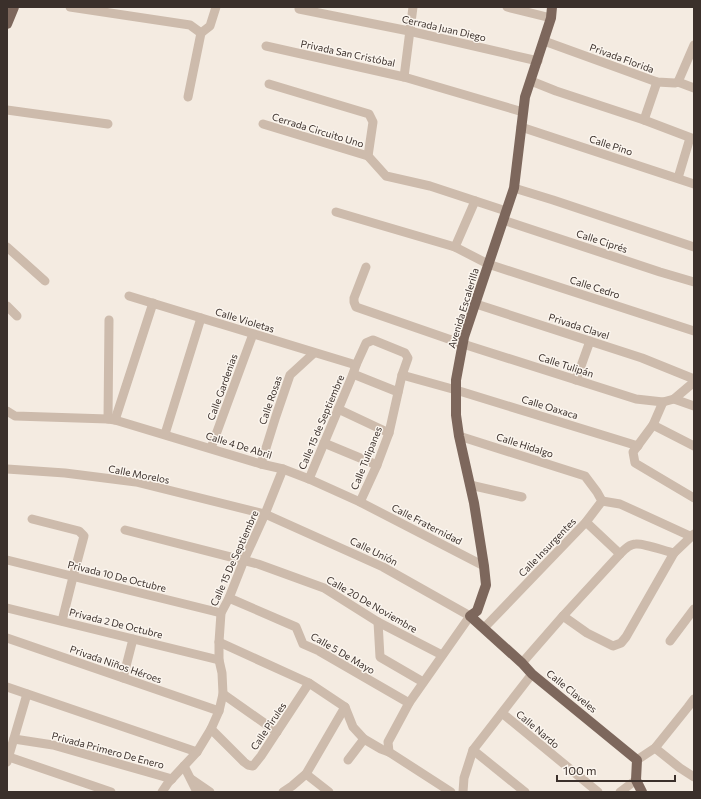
<svg xmlns="http://www.w3.org/2000/svg" width="701" height="799" font-family="Commissioner,sans-serif">
	<style>
		.lines { fill: none; stroke-linecap: round; stroke-linejoin: round }
		.minor { stroke: #cdbbac; stroke-width: 9 }
		.major { stroke: #7d675c; stroke-width: 10 }
		.labels { text-anchor: middle; stroke-width: 3; stroke-linejoin: round; paint-order: stroke }
		.street-label { font-size: 10px; fill: #3b302b; stroke: #fbf5ee }
	</style>
	<rect width="100%" height="100%" fill="#f4ebe1"/>
	<g class="lines">
		<g class="minor">
			<path d="M70,7L190,25L201,33"/>
			<path d="M507,7L551,18"/>
			<path d="M299,9L409,31L538,61"/>
			<path d="M201,33L210,26L216,7"/>
			<path d="M544,41L657,82L675,83L678,82L694,88"/>
			<path d="M266,46L404,77L523,112"/>
			<path d="M404,77L413,7"/>
			<path d="M531,81L556,91L644,120L694,139"/>
			<path d="M678,82L694,45"/>
			<path d="M269,84L369,114L373,122L368,156"/>
			<path d="M188,97L201,33"/>
			<path d="M7,110L108,124"/>
			<path d="M644,120L657,82"/>
			<path d="M263,124L368,156L386,176L430,186L506,211"/>
			<path d="M521,127L694,184"/>
			<path d="M678,178L690,138"/>
			<path d="M514,188L553,200L694,247"/>
			<path d="M475,201L455,247L488,264L694,331"/>
			<path d="M336,212L455,247"/>
			<path d="M503,220L660,272L694,282"/>
			<path d="M7,247L45,281"/>
			<path d="M366,267L354,298V302L356,307L463,344L636,399L663,402L674,399L694,406"/>
			<path d="M129,296L356,365"/>
			<path d="M476,304L642,358L694,379"/>
			<path d="M7,306L17,316"/>
			<path d="M353,374L398,392"/>
			<path d="M402,375L456,390L638,446"/>
			<path d="M576,380L590,341"/>
			<path d="M674,399L694,382"/>
			<path d="M663,402L653,425L633,452L635,463L694,498"/>
			<path d="M338,409L389,433"/>
			<path d="M7,411L15,416L108,419L115,420L261,464L283,469L309,479L360,502L484,566"/>
			<path d="M108,419L109,320"/>
			<path d="M115,420L153,303"/>
			<path d="M653,425L694,446"/>
			<path d="M165,434L201,318"/>
			<path d="M459,436L585,476L597,492L602,501L586,522L484,628"/>
			<path d="M324,443L377,465"/>
			<path d="M211,448L253,334"/>
			<path d="M261,464L276,416L290,375L314,353"/>
			<path d="M7,469L65,473L136,482L265,514L383,567L470,616L409,703L388,742L389,752L451,792"/>
			<path d="M309,479L353,374L356,365L366,343L373,340L405,353L408,358L402,375L389,433L377,465L360,502"/>
			<path d="M470,485L522,497"/>
			<path d="M602,501L620,504L690,536"/>
			<path d="M32,519L79,531L84,536L73,577L62,621"/>
			<path d="M125,530L258,564L324,588L378,622L442,655"/>
			<path d="M620,554C624,550 629,544 636,544C643,543 665,551 674,553L694,534"/>
			<path d="M7,560L221,613"/>
			<path d="M229,598L296,627L303,644L319,651L409,703"/>
			<path d="M7,608L219,660"/>
			<path d="M563,616L587,633L613,646L621,643L626,637L674,553"/>
			<path d="M378,622L380,657L423,682"/>
			<path d="M7,638L219,711"/>
			<path d="M670,641L694,609"/>
			<path d="M219,642L309,683L345,707L353,727L364,739L381,749L389,752"/>
			<path d="M522,663L563,616L620,554L586,522"/>
			<path d="M123,678L133,639"/>
			<path d="M7,687L197,752"/>
			<path d="M223,694L277,732"/>
			<path d="M502,713L598,792"/>
			<path d="M211,729L244,762L248,765L253,766L261,756L309,683"/>
			<path d="M14,739L53,745L172,779"/>
			<path d="M655,748L680,768L694,777"/>
			<path d="M473,750L525,792"/>
			<path d="M9,757L111,792"/>
			<path d="M348,760L364,739"/>
			<path d="M637,760L655,748L688,707L694,699"/>
			<path d="M7,762L27,694"/>
			<path d="M184,766L197,792"/>
			<path d="M306,774L329,792"/>
			<path d="M191,779L210,792"/>
			<path d="M162,792L168,783L197,752L211,729L219,711L223,694L222,673L219,660V642L221,613L229,598L244,560L265,514L283,469"/>
			<path d="M283,792L292,786L306,774L345,707"/>
			<path d="M463,792L464,778L473,750L532,674"/>
			<path d="M620,792L636,780"/>
		</g>
		<g class="major">
			<path d="M552,7L551,18L525,97L514,188L464,337L456,380V415L459,436L474,503L484,566L486,585L477,611L470,616L522,663L532,674L637,760L636,780L642,792"/>
			<path d="M7,24L14,7"/>
		</g>
	</g>
	<g class="labels">
		<g class="street-label">
			<text transform="translate(444 28) rotate(13)" y="4">Cerrada Juan Diego</text>
			<text transform="translate(348 53) rotate(12)" y="4">Privada San Cristóbal</text>
			<text transform="translate(622 58) rotate(20)" y="4">Privada Florida</text>
			<text transform="translate(318 130) rotate(17)" y="4">Cerrada Circuito Uno</text>
			<text transform="translate(611 145) rotate(18)" y="4">Calle Pino</text>
			<text transform="translate(602 241) rotate(18)" y="4">Calle Ciprés</text>
			<text transform="translate(595 287) rotate(18)" y="4">Calle Cedro</text>
			<text transform="translate(463 308) rotate(-73)" y="4">Avenida Escalerilla</text>
			<text transform="translate(245 320) rotate(17)" y="4">Calle Violetas</text>
			<text transform="translate(579 326) rotate(18)" y="4">Privada Clavel</text>
			<text transform="translate(566 365) rotate(18)" y="4">Calle Tulipán</text>
			<text transform="translate(222 387) rotate(-70)" y="4">Calle Gardenias</text>
			<text transform="translate(270 400) rotate(-71)" y="4">Calle Rosas</text>
			<text transform="translate(550 407) rotate(17)" y="4">Calle Oaxaca</text>
			<text transform="translate(321 422) rotate(-67)" y="4">Calle 15 de Septiembre</text>
			<text transform="translate(239 445) rotate(17)" y="4">Calle 4 De Abril</text>
			<text transform="translate(525 445) rotate(18)" y="4">Calle Hidalgo</text>
			<text transform="translate(366 458) rotate(-68)" y="4">Calle Tulipanes</text>
			<text transform="translate(139 474) rotate(11)" y="4">Calle Morelos</text>
			<text transform="translate(427 524) rotate(27)" y="4">Calle Fraternidad</text>
			<text transform="translate(547 547) rotate(-46)" y="4">Calle Insurgentes</text>
			<text transform="translate(374 551) rotate(26)" y="4">Calle Unión</text>
			<text transform="translate(234 558) rotate(-66)" y="4">Calle 15 De Septiembre</text>
			<text transform="translate(117 576) rotate(14)" y="4">Privada 10 De Octubre</text>
			<text transform="translate(372 604) rotate(30)" y="4">Calle 20 De Noviembre</text>
			<text transform="translate(116 623) rotate(14)" y="4">Privada 2 De Octubre</text>
			<text transform="translate(343 653) rotate(30)" y="4">Calle 5 De Mayo</text>
			<text transform="translate(116 664) rotate(19)" y="4">Privada Niños Héroes</text>
			<text transform="translate(572 691) rotate(39)" y="4">Calle Claveles</text>
			<text transform="translate(268 726) rotate(-56)" y="4">Calle Pirules</text>
			<text transform="translate(538 729) rotate(40)" y="4">Calle Nardo</text>
			<text transform="translate(108 750) rotate(15)" y="4">Privada Primero De Enero</text>
		</g>
	</g>
	<rect width="701" height="799" fill="none" stroke="#3b302b" stroke-width="16"/>
	<path d="M557 775v6h118v-6" fill="none" stroke="#3b302b" stroke-width="2"/>
	<text x="563" y="775" font-size="12" fill="#3b302b" stroke="#fbf5ee" stroke-width="3" paint-order="stroke">100 m</text>
</svg>
